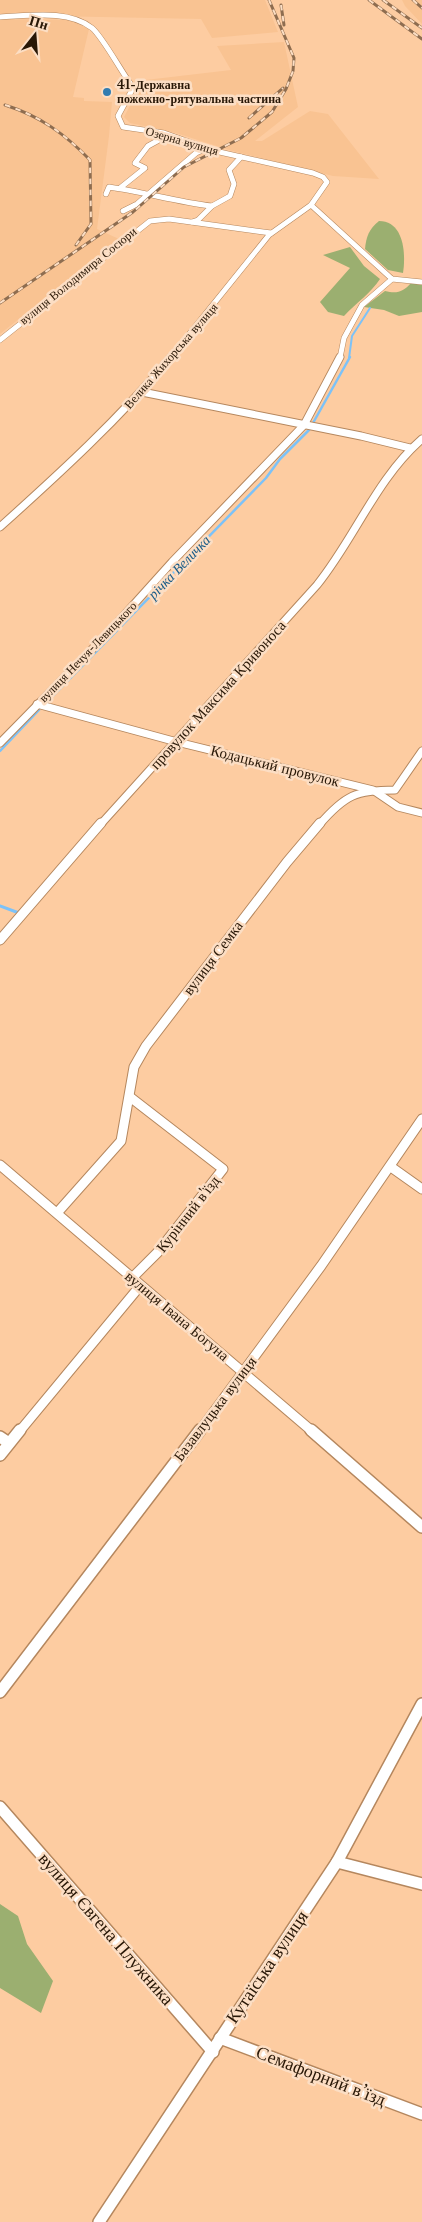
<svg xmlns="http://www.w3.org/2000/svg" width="422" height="2222" font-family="'Libre Baskerville',serif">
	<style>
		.built { fill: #f9c392 }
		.green { fill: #9baf70 }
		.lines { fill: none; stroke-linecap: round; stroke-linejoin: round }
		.stream-far2 { stroke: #7cc2f8; stroke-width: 2 }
		.stream-far1 { stroke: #7cc2f8; stroke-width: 2.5 }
		.stream { stroke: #7cc2f8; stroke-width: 3 }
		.minor-far3-casing { stroke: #b5875e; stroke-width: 6 }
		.minor-far2-casing { stroke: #b5875e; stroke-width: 9 }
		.minor-far1-casing { stroke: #b5875e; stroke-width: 11 }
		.minor-casing { stroke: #b5875e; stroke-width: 14 }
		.minor-far3 { stroke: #fff; stroke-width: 5 }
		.minor-far2 { stroke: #fff; stroke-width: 7 }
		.minor-far1 { stroke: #fff; stroke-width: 9 }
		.minor { stroke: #fff; stroke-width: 11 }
		.rail-casing { stroke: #8e6d50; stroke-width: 3 }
		.rail { stroke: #fcdec4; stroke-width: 2; stroke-dasharray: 5.5; stroke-linecap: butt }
		.poi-dot { fill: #327cb0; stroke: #fcdec4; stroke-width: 2 }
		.labels { text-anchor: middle; stroke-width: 5; stroke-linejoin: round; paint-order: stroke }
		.far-poi-label { font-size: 12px; font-weight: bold; fill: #281706; stroke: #fcdec4; text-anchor: start }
		.far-street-label { font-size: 12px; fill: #281706; stroke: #fcdec4 }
		.far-water-label { font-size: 14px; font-style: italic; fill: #1a5c88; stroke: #fcdec4 }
		.street-label { font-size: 15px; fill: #281706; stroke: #fcdec4 }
		.near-street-label { font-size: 18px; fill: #281706; stroke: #fcdec4 }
	</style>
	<rect width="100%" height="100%" fill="#fdcca1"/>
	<g class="built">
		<path d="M0,0H265L278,32L212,38L201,19L0,15Z"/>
		<path d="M402,0H422V24L405,6Z"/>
		<path d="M0,19L70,20L89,29L73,97L84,98V101L112,102L109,136L97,229L119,239L0,334Z"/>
		<path d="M284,42L298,107L255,141H262L310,111L328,114L379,179L333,176L229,150L176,133L130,123L124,117L139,89L137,81L231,70L217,46Z"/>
	</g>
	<g class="green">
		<path d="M379,221C404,221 406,254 403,273L388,270L365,249C366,237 369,229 379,221Z"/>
		<path d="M350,247L364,266L380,279C371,293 356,303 344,316L328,312L320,302L350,268L323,255Z"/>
		<path d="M411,283L422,285V312L399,316L384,310L364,307L385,291C397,294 403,292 411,283Z"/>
		<path d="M0,1904L18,1916L27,1944L53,1981L41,2013L0,1988Z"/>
	</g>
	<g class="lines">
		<path class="stream-far2" d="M349,358L352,336L370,308"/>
		<g class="stream-far1">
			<path d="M313,423L350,357"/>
			<path d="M47,702L266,478L280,459L309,430"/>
			<path d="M0,751L39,710"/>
		</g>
		<path class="stream" d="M0,906L19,913"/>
		<defs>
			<g id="minor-far3">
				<path d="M0,17C28,16 68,9 92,28C102,36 121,71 130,83L132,90L118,116L123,127L164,133L215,151L313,173L323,177L327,182L311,205L269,235L170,358"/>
				<path d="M120,188L145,168L135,163L148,146L168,135"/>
				<path d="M106,194L109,187C144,192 177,202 212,206"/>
				<path d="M311,205L392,279L422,282"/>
				<path d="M123,211L137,204L196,153L207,148"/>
				<path d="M192,222L198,220L212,206L230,196L234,184L229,170L241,157"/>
				<path d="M0,340L150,221L169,219L271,233"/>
				<path d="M340,358L344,338L362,305L392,279"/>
			</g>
			<g id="minor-far2">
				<path d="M142,392L361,436L410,448"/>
				<path d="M0,527C60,473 119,419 171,357"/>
				<path d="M37,704L177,742L373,790L398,807L422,813"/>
				<path d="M0,743L109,632L172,562L304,425L340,357"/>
				<path d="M100,825L317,585C355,538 376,479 422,439"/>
				<path d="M319,825C345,795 356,790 395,790L422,751"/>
			</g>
			<g id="minor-far1">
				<path d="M0,940L101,823"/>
				<path d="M130,1097L223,1169L158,1252L132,1278"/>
				<path d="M0,1165L313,1432"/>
				<path d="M391,1167L422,1189"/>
				<path d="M57,1213L121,1141L134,1067L146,1046L287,862L320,823"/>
				<path d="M19,1432L140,1286"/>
				<path d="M199,1432L321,1266L422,1119"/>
			</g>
			<g id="minor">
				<path d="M311,1430L422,1527"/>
				<path d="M0,1437L9,1443"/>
				<path d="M0,1455L20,1430"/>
				<path d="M0,1692L200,1430"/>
				<path d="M0,1807L213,2052"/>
				<path d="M337,1862L422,1884"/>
				<path d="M220,2038L422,2114"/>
				<path d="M99,2222L337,1862L422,1704"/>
			</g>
		</defs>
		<use href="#minor-far3" class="minor-far3-casing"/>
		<use href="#minor-far2" class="minor-far2-casing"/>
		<use href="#minor-far1" class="minor-far1-casing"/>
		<use href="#minor" class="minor-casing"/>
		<use href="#minor-far3" class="minor-far3"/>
		<use href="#minor-far2" class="minor-far2"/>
		<use href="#minor-far1" class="minor-far1"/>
		<use href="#minor" class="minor"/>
		<defs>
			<g id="rail">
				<path d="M369,0L422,39"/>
				<path d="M383,0L422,28"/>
				<path d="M413,0L422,8"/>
				<path d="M281,5L284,25"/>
				<path d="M5,105C40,116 65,134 90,160L91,224L76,245"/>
				<path d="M249,118L283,88"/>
				<path d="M0,303L133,212L184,167L241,138L272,112L286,89L293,71L294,58L269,0"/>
			</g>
		</defs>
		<use href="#rail" class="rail-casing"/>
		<use href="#rail" class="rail"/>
	</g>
	<circle class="poi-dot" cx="107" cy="92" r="5"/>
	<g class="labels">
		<g class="far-poi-label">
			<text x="117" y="89">41-Державна<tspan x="117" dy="14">пожежно-рятувальна частина</tspan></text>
		</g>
		<g class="far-street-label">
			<text transform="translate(182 141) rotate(16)" y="4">Озерна вулиця</text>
			<text transform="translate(78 276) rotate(-39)" y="4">вулиця Володимира Сосюри</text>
			<text transform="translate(171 356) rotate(-49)" y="4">Велика Жихорська вулиця</text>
			<text transform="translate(88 652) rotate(-46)" y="4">вулиця Нечуя-Левицького</text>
		</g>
		<g class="far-water-label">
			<text transform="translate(179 567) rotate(-46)" y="5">річка Величка</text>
		</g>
		<g class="street-label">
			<text transform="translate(218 695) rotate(-48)" y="5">провулок Максима Кривоноса</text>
			<text transform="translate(275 766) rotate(14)" y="5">Кодацький провулок</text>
			<text transform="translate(213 958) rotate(-53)" y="5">вулиця Семка</text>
			<text transform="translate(188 1214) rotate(-52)" y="5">Курінний в'їзд</text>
			<text transform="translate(177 1316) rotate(40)" y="5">вулиця Івана Богуна</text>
			<text transform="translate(215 1409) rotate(-53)" y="5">Базавлуцька вулиця</text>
		</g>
		<g class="near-street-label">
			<text transform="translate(106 1929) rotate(49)" y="6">вулиця Євгена Плужника</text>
			<text transform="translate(267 1967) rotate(-56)" y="6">Кутаїська вулиця</text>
			<text transform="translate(321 2076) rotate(21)" y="6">Семафорний в’їзд</text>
		</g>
	</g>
	<g transform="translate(35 35) rotate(17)" stroke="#fcdec4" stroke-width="4" paint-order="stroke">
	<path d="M0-4L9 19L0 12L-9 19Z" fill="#281706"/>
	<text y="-8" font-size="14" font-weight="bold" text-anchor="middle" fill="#281706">Пн</text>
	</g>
</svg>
